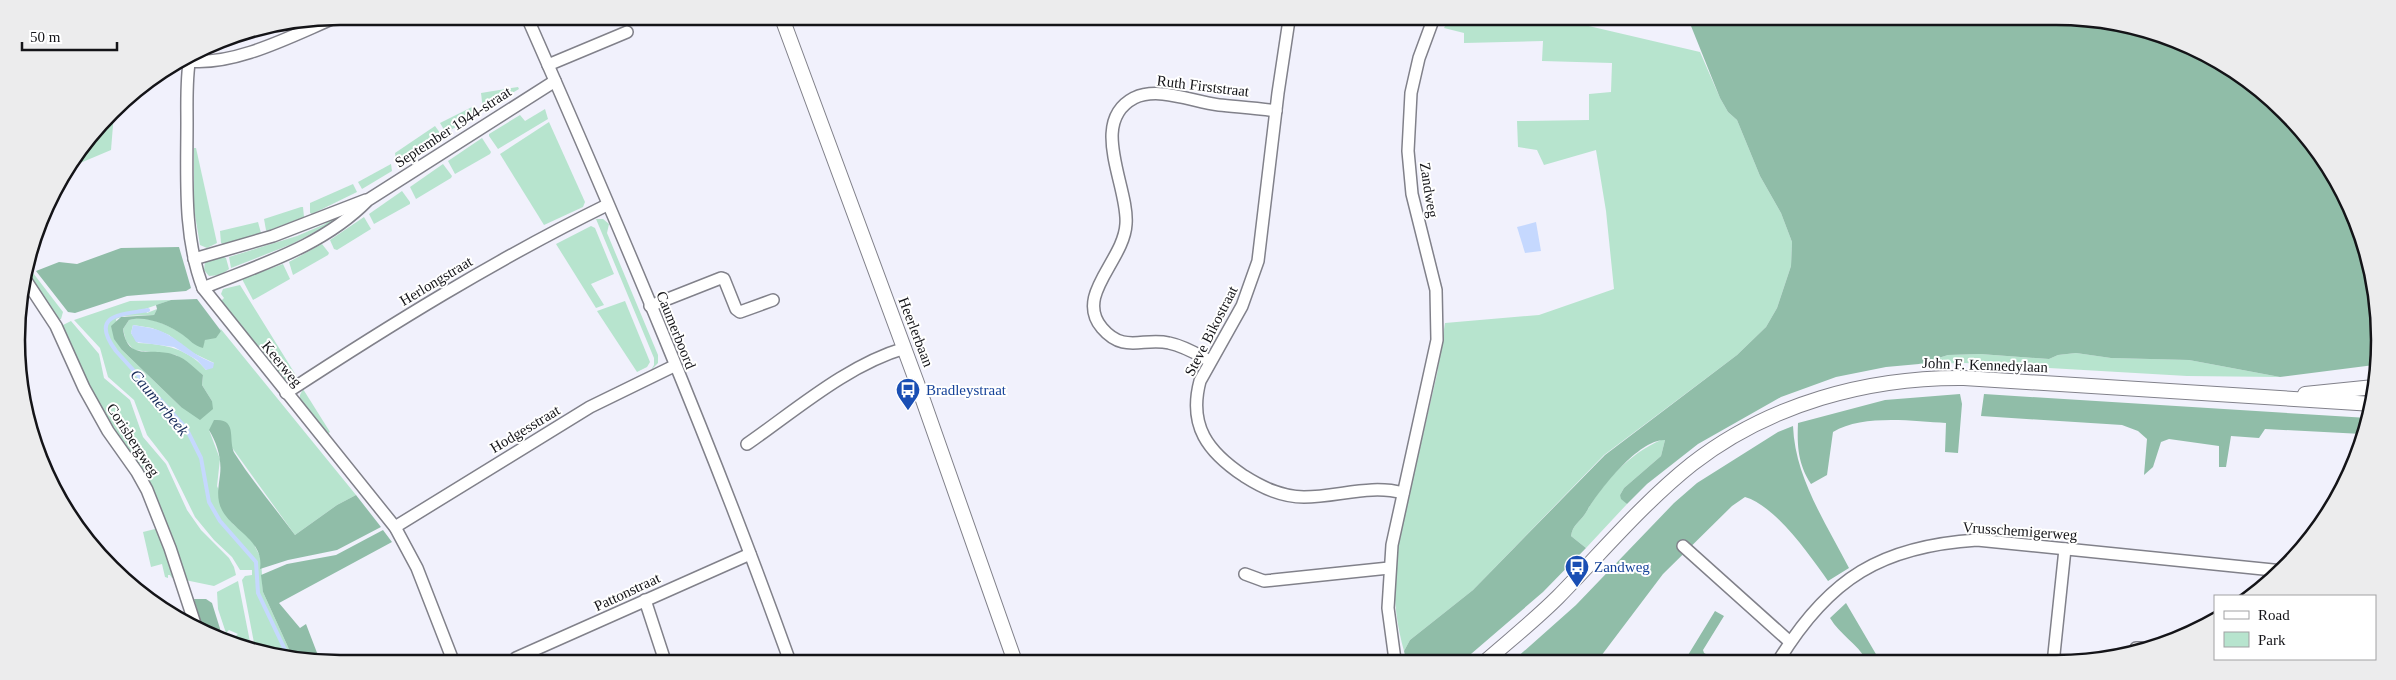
<svg xmlns="http://www.w3.org/2000/svg" width="2396" height="680" font-family="Georgia,serif">
	<style>
		.green { fill: #b7e4ce; fill-rule: evenodd }
		.forest { fill: #90bda8 }
		.water { fill: #c5d8fe }
		.lines { fill: none; stroke-linecap: round; stroke-linejoin: round }
		.stream { stroke: #c5d8fe; stroke-width: 4 }
		.minor-casing { stroke: #81818a; stroke-width: 14 }
		.tertiary-casing { stroke: #81818a; stroke-width: 16 }
		.minor { stroke: #fff; stroke-width: 11 }
		.tertiary { stroke: #fff; stroke-width: 14 }
		.labels { text-anchor: middle; stroke-width: 4; stroke-linejoin: round; paint-order: stroke }
		.street-label { font-size: 15px; fill: #141418; stroke: #fff }
		.transit-label { font-size: 15px; fill: #164399; stroke: #fff; text-anchor: start }
		.water-label { font-size: 16px; font-style: italic; fill: #182c5b; stroke: #fff }
		.rim { fill: none; stroke: #141418; stroke-width: 2.5 }
	</style>
	<rect width="100%" height="100%" fill="#f1f1fc"/>
	<g class="green">
		<path d="M1448,20H1563L1700,52L1720,98L1728,112L1737,120L1760,176L1781,213L1792,242L1791,266L1777,308L1766,327L1737,355L1604,455L1473,590L1410,640L1404,651C1395,619 1393,589 1395,556L1437,374L1445,323L1539,315L1614,289L1606,211L1596,150L1544,165L1537,150L1518,147L1517,121L1589,120V94L1611,92L1612,63L1542,61L1543,41L1464,43V33L1444,28Z"/>
		<path d="M518,87L519,89L483,110L481,93Z"/>
		<path d="M474,106L477,114L446,133L440,123Z"/>
		<path d="M545,109L548,119L498,149L489,136V134L520,115L525,121Z"/>
		<path d="M114,113L111,150L73,166Z"/>
		<path d="M549,122L585,202L583,207L544,225L500,154Z"/>
		<path d="M435,126L443,137L397,166L395,153Z"/>
		<path d="M482,138L491,152L490,154L455,174L448,161Z"/>
		<path d="M194,148H196L217,243L207,248L200,245L194,209Z"/>
		<path d="M391,164L392,171L362,189L358,182Z"/>
		<path d="M443,164L452,176L451,178L416,199L410,187Z"/>
		<path d="M353,184L357,192L312,214L310,213V203Z"/>
		<path d="M402,191L410,202V204L374,224L369,214Z"/>
		<path d="M301,207H303L304,217L267,231L266,230L264,219Z"/>
		<path d="M346,209L335,225L326,226L292,244L231,268L229,257L297,236L325,224L332,216Z"/>
		<path d="M364,217L371,229L337,250L334,249L330,240Z"/>
		<path d="M596,219H603L609,224L607,233L658,355V363L651,370L654,365V358Z"/>
		<path d="M258,222L261,233L223,244L221,243L220,231Z"/>
		<path d="M591,226L595,228L614,274L591,284L604,305L596,308L556,244Z"/>
		<path d="M322,244L329,253L328,255L293,275L289,262Z"/>
		<path d="M221,256L226,258L229,269L221,275L209,276L204,270L205,262Z"/>
		<path d="M283,264L290,279L253,300L242,279Z"/>
		<path d="M30,269L63,312L61,319L58,320L28,276Z"/>
		<path d="M240,285L297,377C291,381 287,382 282,378L221,301L224,298L221,294L223,289Z"/>
		<path d="M171,300L145,309L147,313L157,309L154,315L124,316L116,319L122,350L181,407L212,401L202,385L203,375L176,355L134,350L126,341L123,329L129,320C155,313 181,334 202,346L205,340L221,331L220,328L356,495L337,505L295,535L233,449L209,430L220,459L217,486L233,524L250,537L261,558L263,592L293,658H277L255,648L242,580L245,576L252,575V570H240L232,557L214,540L195,517L168,462L147,435L134,400L108,377L100,348L74,320L130,301ZM133,325L152,328L169,335L191,352L214,363L206,370C189,349 165,344 138,343L131,333Z"/>
		<path d="M625,301L650,362L647,367L637,372L597,311Z"/>
		<path d="M71,321L99,354L104,378L130,400L143,437L166,464L187,510L201,530L229,558L234,567L236,575L214,586L185,580L113,430L92,394L61,326Z"/>
		<path d="M2076,353L2111,358L2189,360L2280,377L2187,376L1965,363L1919,364L1948,355L1980,354L2049,359L2058,355Z"/>
		<path d="M303,389L330,432L327,434L300,399V395Z"/>
		<path d="M1661,440H1665L1661,456L1624,488L1620,495L1627,504L1586,548L1571,536C1573,524 1579,523 1585,514C1603,483 1627,455 1661,440Z"/>
		<path d="M159,528L176,576L172,578L170,575H168V578L165,577L162,564L151,567L143,532Z"/>
		<path d="M238,581L251,647L232,639L238,634L229,630L226,633L218,609L217,592Z"/>
	</g>
	<g class="forest">
		<path d="M1689,21L2119,22L2236,71L2325,160L2373,277L2374,365L2280,377L2189,360L2111,358L2076,353L2058,355L2049,359L1980,354L1948,355L1919,364L1886,367L1836,377L1781,397L1698,444L1647,484L1627,504L1621,499L1620,495L1624,488L1661,456L1665,440C1638,439 1597,493 1585,514C1579,523 1573,524 1571,536L1586,548L1543,592L1464,660H1406L1404,651L1410,640L1473,590L1605,455L1737,355L1766,327L1777,308L1791,266L1792,242L1781,213L1760,176L1737,120L1728,112L1720,98Z"/>
		<path d="M179,247L191,288L186,291L127,296L75,313L68,312L36,271L59,262L77,264L121,248Z"/>
		<path d="M197,299L221,331L216,338L205,340L203,348C194,346 190,340 183,335C169,325 146,315 129,320L123,329C128,363 151,346 175,355C187,359 194,368 203,375L202,385L212,401L213,409L200,420L181,407L122,350L114,339L111,326L121,317L154,315L157,309L156,305L171,300Z"/>
		<path d="M1960,394L1962,404L1958,453L1945,452L1946,423C1913,421 1862,414 1833,432L1827,475L1811,484C1798,464 1797,446 1798,423L1885,400Z"/>
		<path d="M1984,394L2368,418L2362,434L2265,429L2259,438L2231,436L2226,467H2219V446L2169,439L2161,442L2153,467L2144,475L2147,439L2138,431L2122,425L1981,416Z"/>
		<path d="M214,420C239,418 227,441 235,454C253,482 275,508 295,535L337,505L356,495L381,527L337,550L288,560L260,569C265,537 225,529 219,502C217,492 219,484 220,475C222,459 217,443 209,430Z"/>
		<path d="M1793,426C1795,478 1826,523 1849,568L1828,581C1810,556 1776,506 1745,497L1732,506L1663,574L1598,660H1514L1576,605L1674,503L1697,483L1778,432Z"/>
		<path d="M383,530L392,542L279,603L300,628L306,624L319,658H293L263,592L261,575L287,564L336,555Z"/>
		<path d="M194,599H206L212,603L222,635L202,627Z"/>
		<path d="M1846,603L1880,661H1867C1857,643 1840,635 1830,618Z"/>
		<path d="M1715,611L1724,616L1703,650L1704,653L1717,660H1685Z"/>
	</g>
	<g class="water">
		<path d="M1536,222L1541,251L1525,253L1517,227Z"/>
		<path d="M133,325C145,327 156,328 167,334C185,344 192,355 214,363L213,368L206,370L197,360L174,347L136,342L131,333Z"/>
	</g>
	<g class="lines">
		<path class="stream" d="M148,310C123,315 88,313 116,351L186,428L201,458L209,502L220,521L256,562L258,593L289,658"/>
		<defs>
			<g id="minor">
				<path d="M527,17C620,228 711,442 789,659"/>
				<path d="M1289,20L1278,93L1258,261L1242,306L1200,381C1188,426 1208,452 1244,476C1263,488 1282,497 1304,497C1338,497 1370,484 1403,493"/>
				<path d="M190,57C186,78 187,101 187,122C187,177 183,236 203,288L395,527L417,568L452,658"/>
				<path d="M189,61C237,66 295,34 339,16"/>
				<path d="M548,65L627,32"/>
				<path d="M194,259L273,236L366,200"/>
				<path d="M27,282L56,326L84,388L108,431L137,472L147,490L170,548L195,624"/>
				<path d="M203,288C262,264 323,246 368,200L555,81"/>
				<path d="M650,306L721,278L724,279L736,309L740,312L773,300"/>
				<path d="M1210,361C1197,354 1184,346 1169,343C1143,337 1124,354 1102,328C1074,295 1124,261 1126,224C1129,187 1088,122 1134,98C1159,86 1193,102 1219,105C1238,107 1257,108 1276,111"/>
				<path d="M286,393C390,325 495,260 607,205"/>
				<path d="M747,444C796,410 847,365 905,348"/>
				<path d="M395,527L590,407L674,366"/>
				<path d="M1683,546L1790,642"/>
				<path d="M1245,574L1264,581L1389,568"/>
				<path d="M645,600L664,658"/>
				<path d="M2136,648H2141"/>
				<path d="M516,658L750,554"/>
				<path d="M1395,660L1388,608L1392,545L1437,340L1436,290L1412,194L1408,151L1411,93L1419,58L1433,20"/>
				<path d="M1779,660C1829,578 1882,546 1977,540L2283,571"/>
				<path d="M2056,661L2054,654L2065,549"/>
			</g>
			<g id="tertiary">
				<path d="M782,18L917,383L1014,659"/>
				<path d="M2305,394L2374,387"/>
				<path d="M1487,660C1511,639 1536,619 1558,597C1602,552 1643,503 1692,464C1769,404 1868,377 1964,378L2373,404"/>
			</g>
		</defs>
		<use href="#minor" class="minor-casing"/>
		<use href="#tertiary" class="tertiary-casing"/>
		<use href="#minor" class="minor"/>
		<use href="#tertiary" class="tertiary"/>
	</g>
	<defs>
		<symbol id="bus-pin" viewBox="-11 -11 22 30"><path d="M0 17L-7.5 6A9.5 9.5 0 1 1 7.5 6Z" fill="#1a4fb4" stroke="#fff"/><path d="M-5-6H5V4H4V6H2V4H-2V6H-4V4H-5ZM-3.5-4V0h7V-4ZM-3.5 1.2v1.5H-2V1.2ZM2 1.2v1.5H3.5V1.2Z" fill="#fff"/></symbol>
	</defs>
	<g fill-rule="evenodd">
		<use href="#bus-pin" x="894" y="376" width="28" height="38"/>
		<use href="#bus-pin" x="1563" y="553" width="28" height="38"/>
	</g>
	<g class="labels">
		<g class="street-label">
			<text transform="translate(1203 86) rotate(7)" y="5">Ruth Firststraat</text>
			<text transform="translate(453 127) rotate(-33)" y="5">September 1944-straat</text>
			<text transform="translate(1429 190) rotate(81)" y="5">Zandweg</text>
			<text transform="translate(436 281) rotate(-31)" y="5">Herlongstraat</text>
			<text transform="translate(676 330) rotate(68)" y="5">Caumerboord</text>
			<text transform="translate(1211 331) rotate(-63)" y="5">Steve Bikostraat</text>
			<text transform="translate(916 332) rotate(69)" y="5">Heerlerbaan</text>
			<text transform="translate(282 364) rotate(51)" y="5">Keerweg</text>
			<text transform="translate(1985 365) rotate(2)" y="5">John F. Kennedylaan</text>
			<text transform="translate(525 429) rotate(-31)" y="5">Hodgesstraat</text>
			<text transform="translate(133 440) rotate(57)" y="5">Corisbergweg</text>
			<text transform="translate(2020 531) rotate(4)" y="5">Vrusschemigerweg</text>
			<text transform="translate(627 592) rotate(-25)" y="5">Pattonstraat</text>
		</g>
		<g class="transit-label">
			<text x="926" y="395">Bradleystraat</text>
			<text x="1594" y="572">Zandweg</text>
		</g>
		<g class="water-label">
			<text transform="translate(160 402) rotate(50)" y="6">Caumerbeek</text>
		</g>
	</g>
	<path d="M0 0H2396V680H0ZM340 25H2056A315 315 0 0 1 2371 340V340A315 315 0 0 1 2056 655H340A315 315 0 0 1 25 340V340A315 315 0 0 1 340 25Z" fill="#ececed" fill-rule="evenodd"/>
	<path class="rim" d="M340 25H2056A315 315 0 0 1 2371 340V340A315 315 0 0 1 2056 655H340A315 315 0 0 1 25 340V340A315 315 0 0 1 340 25Z"/>
	<rect x="2214" y="595" width="162" height="65" fill="#ffffff" stroke="#a1a1a3"/>
	<rect x="2224" y="611" width="25" height="8" fill="#ffffff" stroke="#a1a1a3"/>
	<text x="2258" y="620" font-size="15" fill="#141418">Road</text>
	<rect x="2224" y="632" width="25" height="15" fill="#b7e4ce" stroke="#a1a1a3"/>
	<text x="2258" y="645" font-size="15" fill="#141418">Park</text>
	<path d="M22 42v8h95v-8" fill="none" stroke="#141418" stroke-width="2.5"/>
	<text x="30" y="42" font-size="15" fill="#141418" stroke="#ffffff" stroke-width="4" paint-order="stroke">50 m</text>
</svg>
